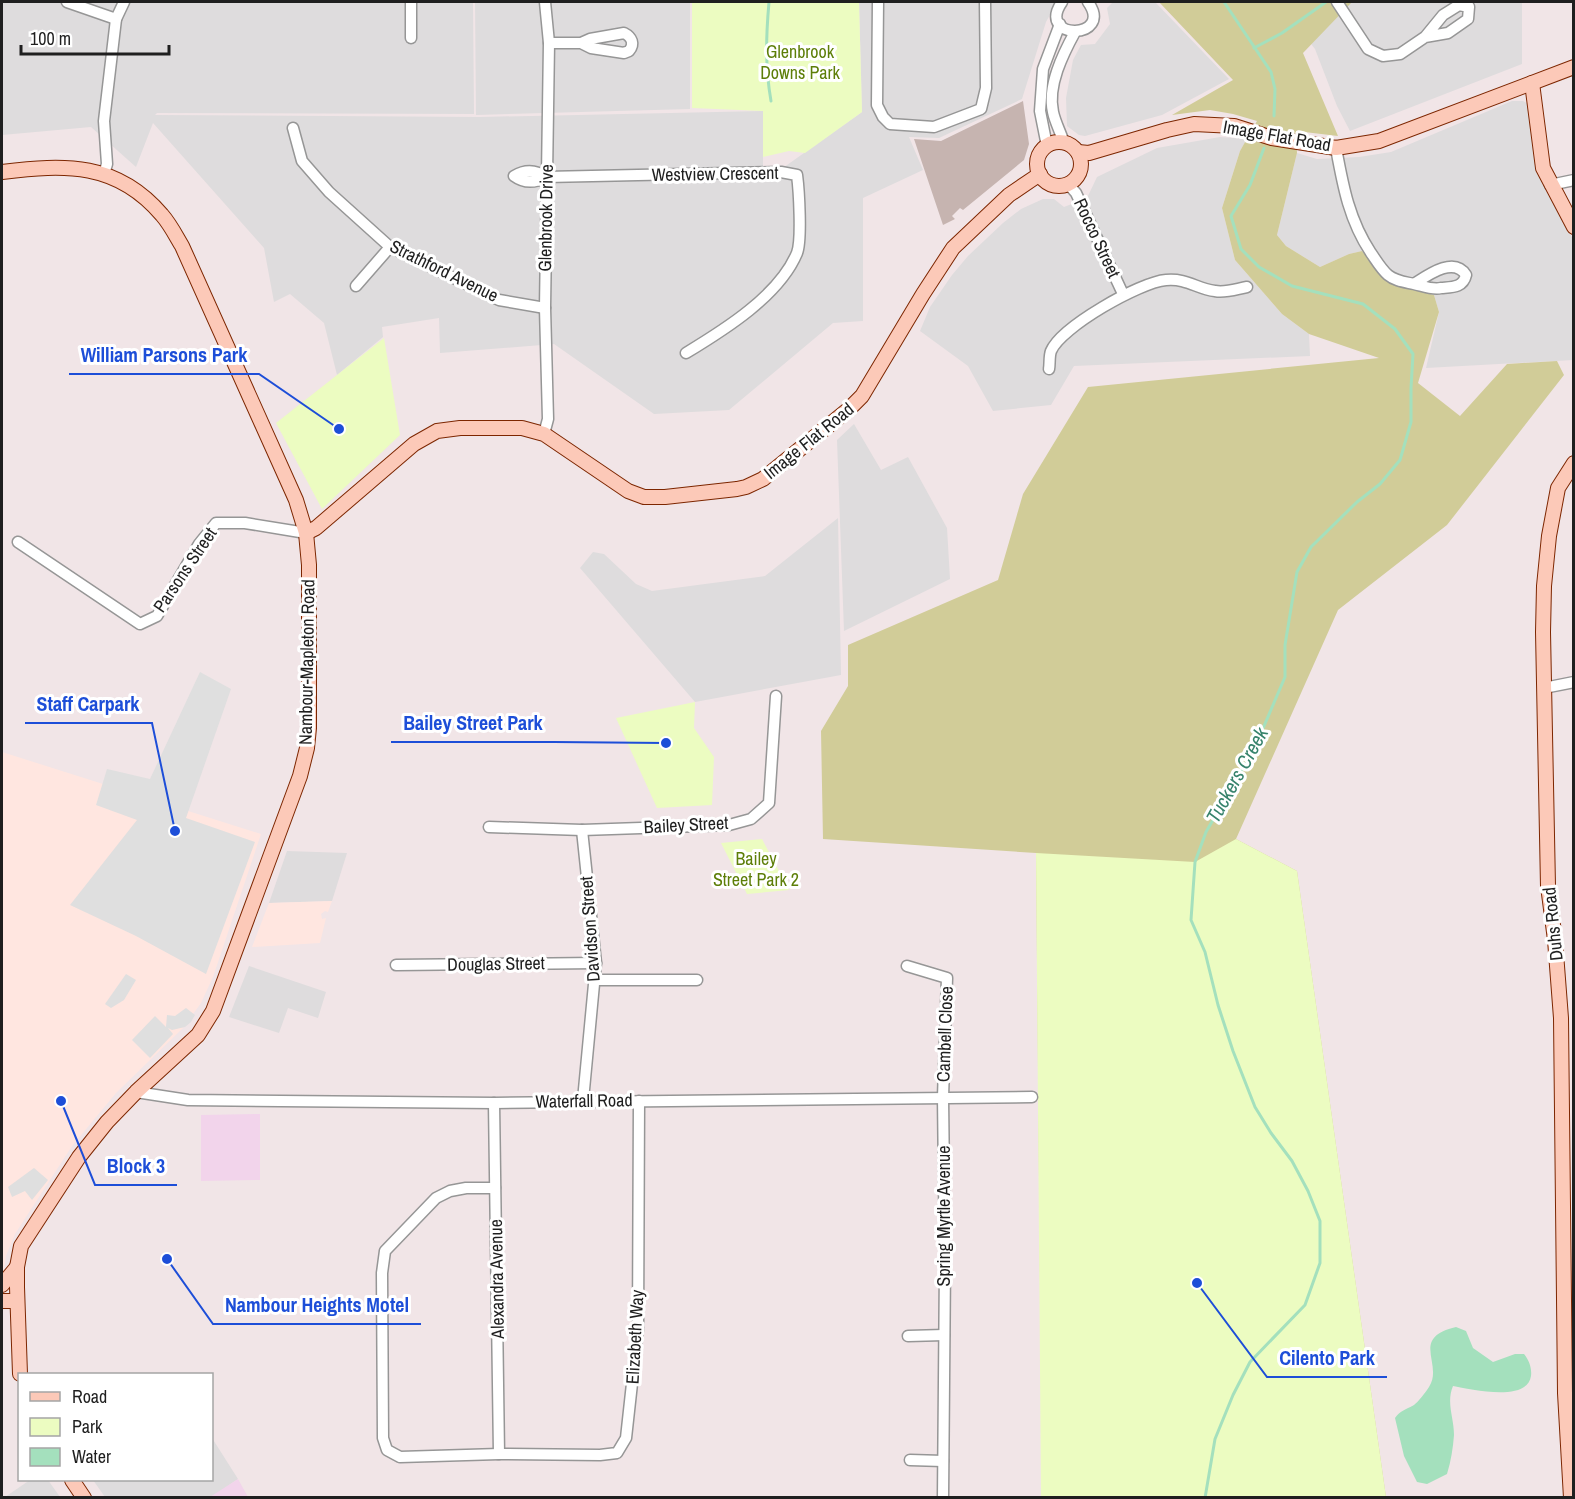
<svg xmlns="http://www.w3.org/2000/svg" width="1575" height="1499" font-family="'Archivo Narrow',sans-serif">
	<style>
		.residential { fill: #dedcdd }
		.commercial { fill: #f2d4eb }
		.education { fill: #ffe6e0 }
		.construction { fill: #c6b4b0 }
		.forest { fill: #d1cc98 }
		.park { fill: #ecfcc1 }
		.parking { fill: #dfdfdf }
		.water { fill: #a4e0bd }
		.lines { fill: none; stroke-linecap: round; stroke-linejoin: round }
		.stream { stroke: #a4e0bd; stroke-width: 3 }
		.street-casing { stroke: #969696; stroke-width: 13 }
		.secondary-casing { stroke: #7d2600; stroke-width: 16 }
		.street { stroke: #fff; stroke-width: 10 }
		.secondary { stroke: #fcc9b8; stroke-width: 14 }
		.labels { text-anchor: middle; stroke-width: 6; stroke-linejoin: round; paint-order: stroke }
		.park-label { font-size: 18px; fill: #5d7e08; stroke: #fff }
		.street-label { font-size: 18px; fill: #1f1f1f; stroke: #fff }
		.water-label { font-size: 20px; font-style: italic; fill: #37836c; stroke: #fff }
		.leader { fill: none; stroke: #1d4ed8; stroke-width: 2 }
		.callout-dot { fill: #1d4ed8; stroke: #fff; stroke-width: 2 }
		.callout-label { font-size: 20px; text-anchor: middle; font-weight: bold; fill: #1d4ed8; stroke: #fff; stroke-width: 6; stroke-linejoin: round; paint-order: stroke }
	</style>
	<rect width="100%" height="100%" fill="#f1e5e7"/>
	<g class="residential">
		<path d="M2,2H473L474,114L157,113L155,115L480,117L763,111V182L862,112L859,2H1057L1046,22L1022,99L939,138L909,137L923,170L863,198V321L833,323L729,410L654,414L554,344L440,353L439,318L382,327L383,337L337,375L324,323L290,294L274,302L264,248L153,123L136,167L91,127L2,135Z"/>
		<path d="M475,2H690V109L476,115Z"/>
		<path d="M1113,2H1155L1229,79L1162,115L1085,136L1079,135L1067,126L1066,98L1073,60L1081,45L1095,44L1110,24L1107,8Z"/>
		<path d="M1279,2H1522V64L1350,131L1337,106L1315,49Z"/>
		<path d="M1512,101H1523L1528,104L1533,125L1532,133L1546,191L1573,239V360L1426,368L1439,312L1434,295L1386,281L1362,251L1349,254L1320,267L1286,246L1277,235L1297,153L1317,159L1359,157L1391,152Z"/>
		<path d="M1220,137L1247,139L1240,151L1222,208L1235,260L1282,314L1309,334L1310,356L1074,366L1051,405L993,411L968,366L920,331L930,307L952,275L968,256L1003,223L1021,209L1043,199H1054L1064,207L1087,198L1097,177L1157,148Z"/>
		<path d="M854,424L881,470L908,457L947,528L950,579L844,631L837,440Z"/>
		<path d="M838,518L841,675L695,702L580,568L593,552L604,554L636,584L652,591L765,576Z"/>
		<path d="M287,851L347,853L332,901L269,903Z"/>
		<path d="M249,966L326,992L318,1018L288,1008L279,1033L229,1017Z"/>
		<path d="M212,1438L238,1479L210,1498L105,1497L93,1480H212Z"/>
		<path d="M30,1480H48L60,1497H5Z"/>
	</g>
	<g class="commercial">
		<path d="M260,1114V1180L201,1181V1115Z"/>
		<path d="M238,1479L248,1497H210Z"/>
	</g>
	<g class="education">
		<path d="M2,752L261,834L213,977L201,1003L183,1028L116,1093L72,1146L15,1234L6,1256L2,1283Z"/>
		<path d="M332,901L328,912L325,911L321,914L322,919L326,918L320,943L252,947L269,903Z"/>
	</g>
	<path class="construction" d="M1023,101L1029,144L1024,160L963,210L960,208L952,216L955,219L943,225L914,139L941,141Z"/>
	<path class="forest" d="M1159,2H1352L1303,53L1338,136L1296,131L1297,153L1277,235L1286,246L1320,267L1349,254L1362,251L1386,281L1434,295L1439,312L1418,383L1460,416L1507,364L1557,361L1564,375L1447,525L1338,610L1236,839L1297,871L1386,1497H1042L1036,853L823,839L821,731L848,686V645L998,580L1023,494L1088,387L1379,358L1309,334L1282,314L1235,260L1222,208L1240,151L1257,121L1233,114L1210,110L1172,115L1233,80Z"/>
	<g class="park">
		<path d="M692,2H859L862,112L805,153L789,151L763,157V111L692,108Z"/>
		<path d="M384,338L400,435L322,509L276,423Z"/>
		<path d="M695,702L694,728L714,757L712,805L657,808L616,718Z"/>
		<path d="M762,839L789,890L747,894L721,843Z"/>
		<path d="M1236,839L1297,871L1386,1497H1041L1036,853L1195,862Z"/>
	</g>
	<g class="parking">
		<path d="M200,672L231,689L186,818L255,842L206,974L136,936L70,905L137,820L96,805L107,769L150,779Z"/>
		<path d="M126,974L136,980L124,1000L111,1008L105,1004Z"/>
		<path d="M186,1008L195,1015L191,1022L185,1027L172,1030L168,1028L173,1034L150,1058L132,1040L155,1016L166,1027L167,1015L175,1016Z"/>
		<path d="M34,1168L48,1180L32,1200L25,1191L12,1197L8,1187Z"/>
	</g>
	<path class="water" d="M1456,1327L1466,1331L1473,1348L1493,1362L1515,1354H1524C1529,1360 1532,1368 1531,1376C1527,1403 1470,1389 1453,1386C1446,1403 1454,1417 1454,1435C1453,1448 1451,1461 1447,1474L1427,1484L1417,1482L1404,1456L1395,1418C1401,1410 1405,1410 1414,1405C1418,1402 1426,1392 1429,1387C1444,1364 1409,1338 1456,1327Z"/>
	<g class="lines">
		<g class="stream">
			<path d="M769,2C766,36 765,67 771,101"/>
			<path d="M1224,2L1271,72L1275,89L1274,116"/>
			<path d="M1254,48L1282,33L1326,2"/>
			<path d="M1205,1498L1215,1439L1233,1395L1250,1362L1305,1305L1320,1263V1221L1308,1191L1292,1161L1271,1133L1255,1107L1233,1051L1218,1005L1205,952L1191,920L1195,862L1206,832L1255,747L1285,677V645L1297,572L1311,547L1357,502L1380,484L1400,460L1411,422V388L1413,354L1395,329L1363,304L1292,286L1259,267L1241,249L1231,216L1250,185L1264,148"/>
		</g>
		<defs>
			<g id="street">
				<path d="M67,2L116,19"/>
				<path d="M411,2V38"/>
				<path d="M878,2L877,105L883,117L890,124L934,127L981,109L986,88L985,2"/>
				<path d="M1062,2C1035,41 1115,40 1088,2"/>
				<path d="M1337,2L1368,49L1383,56L1400,54L1425,37L1443,15L1459,5L1469,7L1468,19L1448,33L1425,37"/>
				<path d="M549,43H581L590,39L624,33C632,37 635,44 629,51L624,53L591,48L581,43"/>
				<path d="M293,128L302,161L329,192L390,247L499,300L545,308"/>
				<path d="M1064,143C1061,133 1055,122 1053,112C1047,86 1063,54 1075,32"/>
				<path d="M1047,146L1040,111L1043,69L1060,24"/>
				<path d="M1336,148C1343,186 1349,220 1371,253C1376,260 1381,269 1388,275C1395,281 1405,282 1414,284C1423,286 1432,290 1441,288C1452,287 1463,288 1466,275C1454,256 1428,275 1414,284"/>
				<path d="M104,174L107,164L104,121L116,19L124,2"/>
				<path d="M546,177C536,170 526,169 514,176C525,184 535,183 546,177L781,172L797,175C799,190 802,240 797,253C779,296 724,330 686,353"/>
				<path d="M1068,184L1076,193L1123,294"/>
				<path d="M1550,185L1574,180"/>
				<path d="M356,286L390,247"/>
				<path d="M1049,369C1050,364 1049,356 1051,351C1061,327 1140,282 1166,280C1187,278 1197,289 1215,291C1226,293 1236,289 1247,287"/>
				<path d="M544,434L548,419L545,308L549,43L545,2"/>
				<path d="M18,542L140,624L157,616L199,544L216,523H245L306,533"/>
				<path d="M1544,688L1574,682"/>
				<path d="M489,827L582,830L729,825L751,819L769,803L776,696"/>
				<path d="M582,830L596,963L583,1100"/>
				<path d="M396,965L596,963"/>
				<path d="M907,966L947,978L943,1097L945,1264L943,1498"/>
				<path d="M595,980H697"/>
				<path d="M136,1092L188,1100L494,1103L1032,1097"/>
				<path d="M494,1103L499,1454"/>
				<path d="M495,1188H466L450,1191L436,1198L385,1251L382,1273L383,1438L387,1450L400,1457L499,1454L600,1455L617,1453L626,1438L638,1329L639,1101"/>
				<path d="M908,1336L944,1335"/>
				<path d="M910,1460L943,1461"/>
			</g>
			<g id="secondary">
				<path d="M1532,83L1543,168L1574,227"/>
				<circle cx="1059" cy="164" r="22"/>
				<path d="M1078,152L1089,153L1167,130L1194,124L1234,126L1272,138L1336,148L1379,141L1574,67"/>
				<path d="M2,172C65,164 117,162 162,215C170,224 176,236 182,246L296,500L306,533L309,565V728L307,748L300,776L213,1011L198,1035L136,1092L107,1122L79,1157L21,1246L17,1267V1287L20,1374"/>
				<path d="M306,533L316,528L414,444L437,431L460,428H522L544,434L628,491L644,497H665L737,489L746,487L763,479L849,409L862,396L923,294L953,248L1009,195L1040,174"/>
				<path d="M2,1285L17,1267"/>
				<path d="M2,1301H17"/>
				<path d="M72,1480L84,1498"/>
				<path d="M1571,1498L1565,1393L1561,1018L1555,940L1548,886L1543,632L1544,586L1549,536L1558,488L1574,463"/>
			</g>
		</defs>
		<use href="#street" class="street-casing"/>
		<use href="#secondary" class="secondary-casing"/>
		<use href="#street" class="street"/>
		<use href="#secondary" class="secondary"/>
	</g>
	<g class="labels">
		<g class="park-label">
			<text x="800" y="58">Glenbrook<tspan x="800" dy="21">Downs Park</tspan></text>
			<text x="756" y="865">Bailey<tspan x="756" dy="21">Street Park 2</tspan></text>
		</g>
		<g class="street-label">
			<text transform="translate(1277 136) rotate(10)" y="6">Image Flat Road</text>
			<text transform="translate(715 174) rotate(-1)" y="6">Westview Crescent</text>
			<text transform="translate(546 218) rotate(-89)" y="6">Glenbrook Drive</text>
			<text transform="translate(1097 238) rotate(65)" y="6">Rocco Street</text>
			<text transform="translate(444 271) rotate(26)" y="6">Strathford Avenue</text>
			<text transform="translate(809 441) rotate(-39)" y="6">Image Flat Road</text>
			<text transform="translate(185 570) rotate(-56)" y="6">Parsons Street</text>
			<text transform="translate(307 662) rotate(-89)" y="6">Nambour-Mapleton Road</text>
			<text transform="translate(686 825) rotate(-3)" y="6">Bailey Street</text>
			<text transform="translate(1553 924) rotate(-96)" y="6">Duhs Road</text>
			<text transform="translate(590 929) rotate(-94)" y="6">Davidson Street</text>
			<text transform="translate(496 964) rotate(-1)" y="6">Douglas Street</text>
			<text transform="translate(945 1034) rotate(-88)" y="6">Cambell Close</text>
			<text transform="translate(584 1101) rotate(-1)" y="6">Waterfall Road</text>
			<text transform="translate(944 1216) rotate(-90)" y="6">Spring Myrtle Avenue</text>
			<text transform="translate(497 1279) rotate(-91)" y="6">Alexandra Avenue</text>
			<text transform="translate(635 1337) rotate(-87)" y="6">Elizabeth Way</text>
		</g>
		<g class="water-label">
			<text transform="translate(1237 775) rotate(-61)" y="7">Tuckers Creek</text>
		</g>
	</g>
	<path class="leader" d="M339 429L259 374H69M175 831L152 723H25M666 743L554 742H391M61 1101L95 1185H177M167 1259L213 1324H421M1197 1283L1267 1377H1387"/>
	<g class="callout-dot">
		<circle cx="339" cy="429" r="6"/>
		<circle cx="175" cy="831" r="6"/>
		<circle cx="666" cy="743" r="6"/>
		<circle cx="61" cy="1101" r="6"/>
		<circle cx="167" cy="1259" r="6"/>
		<circle cx="1197" cy="1283" r="6"/>
	</g>
	<g class="callout-label">
		<text x="164" y="362">William Parsons Park</text>
		<text x="88" y="711">Staff Carpark</text>
		<text x="473" y="730">Bailey Street Park</text>
		<text x="136" y="1173">Block 3</text>
		<text x="317" y="1312">Nambour Heights Motel</text>
		<text x="1327" y="1365">Cilento Park</text>
	</g>
	<rect width="1575" height="1499" fill="none" stroke="#1f1f1f" stroke-width="6"/>
	<rect x="18" y="1373" width="195" height="108" fill="#ffffff" stroke="#a5a5a5" stroke-width="1.5"/>
	<rect x="30" y="1392" width="30" height="9" fill="#fcc9b8" stroke="#a5a5a5" stroke-width="1.5"/>
	<text x="72" y="1403" font-size="18" fill="#1f1f1f">Road</text>
	<rect x="30" y="1418" width="30" height="18" fill="#ecfcc1" stroke="#a5a5a5" stroke-width="1.5"/>
	<text x="72" y="1433" font-size="18" fill="#1f1f1f">Park</text>
	<rect x="30" y="1448" width="30" height="18" fill="#a4e0bd" stroke="#a5a5a5" stroke-width="1.5"/>
	<text x="72" y="1463" font-size="18" fill="#1f1f1f">Water</text>
	<path d="M21 45v9h148v-9" fill="none" stroke="#1f1f1f" stroke-width="3"/>
	<text x="30" y="45" font-size="18" fill="#1f1f1f" stroke="#ffffff" stroke-width="4.5" paint-order="stroke">100 m</text>
</svg>
